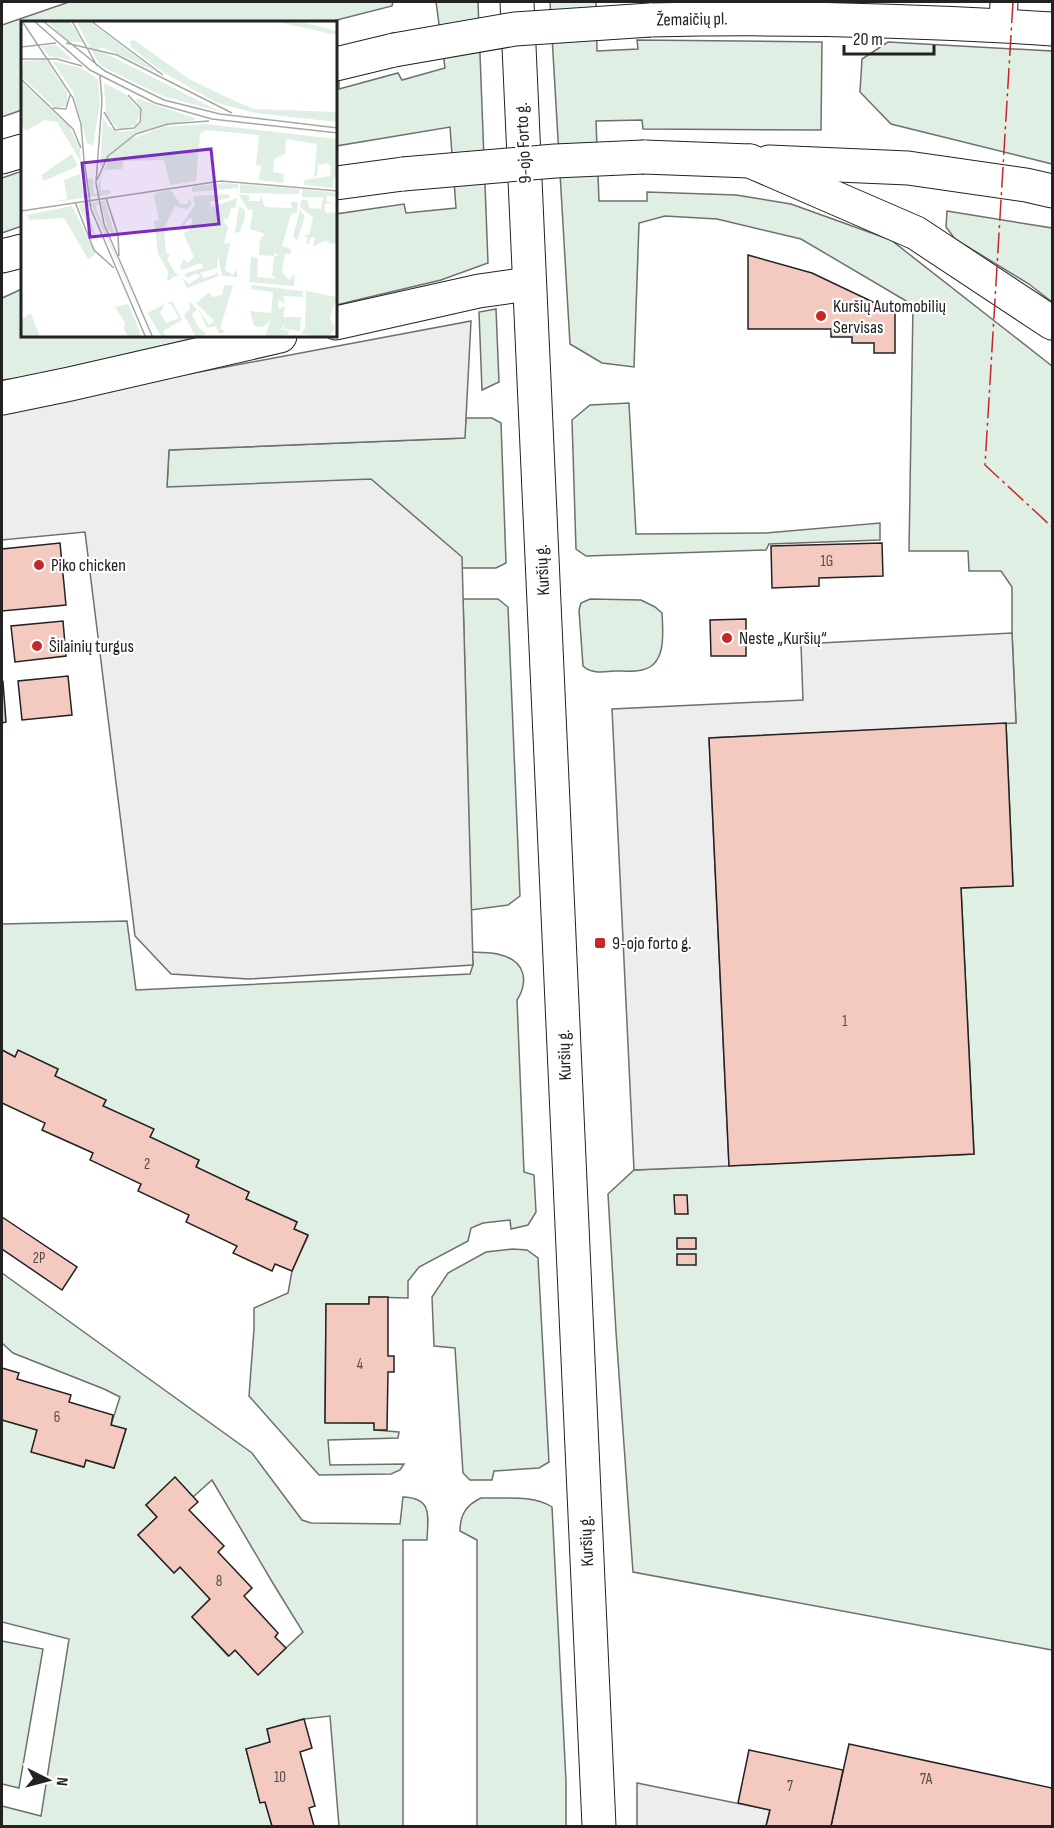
<svg xmlns="http://www.w3.org/2000/svg" width="1054" height="1828" font-family="'Sofia Sans Condensed',sans-serif">
	<style>
		.green { fill: #e0efe3; stroke: #6f6f6f; stroke-width: 1.5; fill-rule: evenodd }
		.parking { fill: #ededed; stroke: #6f6f6f; stroke-width: 1.5 }
		.building { fill: #f3c9c0; stroke: #222; stroke-width: 1.5 }
		.lines { fill: none; stroke-linecap: round; stroke-linejoin: round }
		.street-casing { stroke: #222; stroke-width: 29 }
		.secondary-casing { stroke: #222; stroke-width: 35 }
		.primary-casing { stroke: #222; stroke-width: 35 }
		.highway-casing { stroke: #222; stroke-width: 35 }
		.street { stroke: #fff; stroke-width: 27 }
		.secondary { stroke: #fff; stroke-width: 33 }
		.primary { stroke: #fff; stroke-width: 33 }
		.highway { stroke: #fff; stroke-width: 33 }
		.primary-bridge-casing { stroke: #222; stroke-width: 35; stroke-linecap: butt }
		.primary-bridge { stroke: #fff; stroke-width: 33 }
		.power { stroke: #c62828; stroke-width: 1.5; stroke-dasharray: 21 4.5 3 4.5; stroke-linecap: butt }
		.poi-dot { fill: #c62828; stroke: #fff; stroke-width: 2 }
		.labels { text-anchor: middle; stroke-width: 4.5; stroke-linejoin: round; paint-order: stroke }
		.number-label { font-size: 15px; fill: #564c4a }
		.street-label { font-size: 18px; fill: #222; stroke: #fff }
		.poi-label { font-size: 18px; fill: #222; stroke: #fff; text-anchor: start }
		.inset-road { fill: none; stroke: #a7a7a7; stroke-width: 1.5 }
		.view { fill: #7b2cbf; fill-opacity: 0.15; stroke: #7b2cbf; stroke-width: 3 }
		.inset-edge { fill: none; stroke: #222; stroke-width: 3 }
	</style>
	<rect width="100%" height="100%" fill="#fff"/>
	<g class="green">
		<path d="M69,2H393L392,6L329,22H22V110L2,117V25Z"/>
		<path d="M436,2H478L488,263L441,280L336,305V214L404,204L406,213L456,208L450,127L336,146V81H339V89L398,73L402,80L445,68Z"/>
		<path d="M550,2H596L597,51L638,49L637,40L822,42L821,130L643,129L642,120L596,121L599,201H647V192L736,195L791,204L891,240L1052,366V1650L633,1572L616,1332L608,1194L634,1170L974,1154L961,888L1013,885L1006,723H1016L1012,633V587L1001,571H969L968,551H909L913,305L801,239L717,219L665,216L639,223L634,367L602,363L570,344Z"/>
		<path d="M888,42L1052,51V164L891,124L860,92L862,59Z"/>
		<path d="M22,171V226L2,233V178Z"/>
		<path d="M947,211L1052,228V302L1029,284L955,239L946,227Z"/>
		<path d="M22,289V336H204L28,377L2,380V298Z"/>
		<path d="M496,309L499,382L482,390L479,312Z"/>
		<path d="M629,403L636,534L766,533L880,523V540L769,544L766,550L586,556L576,549L572,420L590,405Z"/>
		<path d="M466,418H492L501,423L506,563L496,568H462L461,557L167,487L169,450L464,438Z"/>
		<path d="M463,599H498L508,607L520,896L508,905L471,910Z"/>
		<path d="M590,599L641,600L655,607L662,613C663,632 667,665 642,670C634,672 623,671 614,671C603,672 591,674 583,666L579,610L581,603Z"/>
		<path d="M127,921L136,990L470,974L473,965L472,952C482,953 492,952 501,955C525,961 529,981 517,1000L524,1172L534,1175L536,1212L528,1225L511,1229L510,1220L483,1223L471,1228L468,1241L419,1267L408,1281V1298L369,1297V1304H326L325,1422L374,1423L375,1430L399,1432L398,1438L328,1440L330,1465L404,1464L400,1470L391,1474L319,1475L249,1396L254,1329V1308L288,1293L292,1271L308,1236L294,1229L297,1222L246,1199L249,1192L196,1167L199,1160L150,1137L153,1129L103,1106L106,1100L55,1076L58,1069L19,1051L15,1057L2,1050V924Z"/>
		<path d="M513,1249L527,1250L538,1258L549,1462L539,1468L494,1471L492,1480H470L463,1473L455,1348L434,1346L432,1297L448,1273L486,1252Z"/>
		<path d="M2,1273L252,1453L302,1520L311,1523L400,1524L403,1497C433,1498 428,1516 427,1540H403V1826H339L330,1716L304,1719L267,1729L270,1742L246,1749L260,1802H265L272,1826H2V1806L41,1816L69,1639L2,1622V1420L37,1430L32,1452L83,1467L86,1460L114,1468L126,1429L111,1425L120,1397L104,1389L13,1353L2,1343ZM175,1478L193,1497L212,1480L274,1585L303,1632L258,1674L235,1650L228,1656L192,1617L210,1599L180,1567L174,1573L138,1535L157,1517L146,1505Z"/>
		<path d="M481,1498C503,1499 533,1494 552,1507L566,1781V1826H477V1540L460,1531C460,1515 466,1505 481,1498Z"/>
		<path d="M2,1641L43,1649L19,1788L2,1784Z"/>
	</g>
	<g class="parking">
		<path d="M471,321L465,438L169,450L167,487L371,479L462,557L473,965L248,979L171,974L135,936L85,532L2,540V409Z"/>
		<path d="M1012,633L1016,723L709,738L729,1166L634,1170L612,709L803,700L801,644Z"/>
		<path d="M637,1783L770,1810L766,1826H637Z"/>
	</g>
	<g class="building">
		<path d="M748,255L812,273L875,303H895V353H874V343H852V337H831V329H748Z"/>
		<path d="M60,543L66,605L2,611V549Z"/>
		<path d="M882,543L883,576L819,578V586L772,588L771,546Z"/>
		<path d="M746,619V656H711L710,620Z"/>
		<path d="M63,621L66,656L15,662L11,626Z"/>
		<path d="M68,676L72,715L22,720L18,681Z"/>
		<path d="M3,682L6,722L2,723V683Z"/>
		<path d="M1006,723L1013,886L961,888L974,1154L729,1166L709,738Z"/>
		<path d="M2,1050L15,1057L18,1050L58,1069L55,1076L106,1100L103,1106L154,1129L150,1137L199,1160L196,1167L249,1192L246,1199L297,1222L294,1229L308,1235L292,1271L275,1264L272,1271L233,1253L237,1246L186,1222L189,1215L138,1191L141,1184L90,1160L93,1153L42,1130L45,1123L2,1103Z"/>
		<path d="M674,1195H687L688,1214H675Z"/>
		<path d="M2,1217L77,1267L62,1290L2,1249Z"/>
		<rect x="677" y="1238" width="19" height="11"/>
		<rect x="677" y="1254" width="19" height="11"/>
		<path d="M369,1297H388V1356H394V1372H388L387,1430H374V1423H325L326,1304H369Z"/>
		<path d="M2,1368L19,1373L17,1379L71,1395L69,1402L113,1415L111,1425L126,1429L114,1468L86,1460L84,1467L31,1452L37,1430L2,1420Z"/>
		<path d="M175,1477L198,1502L189,1510L224,1546L218,1552L252,1588L244,1596L278,1633L275,1637L286,1648L258,1675L235,1650L229,1656L192,1617L210,1599L180,1567L174,1573L138,1535L157,1517L146,1505Z"/>
		<path d="M304,1719L312,1748L300,1752L315,1806L309,1808L314,1826H272L265,1802L260,1803L246,1749L270,1742L267,1729Z"/>
		<path d="M849,1744L1052,1788V1826H831Z"/>
		<path d="M749,1750L843,1770L831,1826H766L770,1810L738,1803Z"/>
	</g>
	<g class="lines">
		<defs>
			<path id="street" d="M1003,25L1004,2"/>
			<path id="secondary" d="M517,2L599,1826"/>
			<g id="primary">
				<path d="M650,20C784,17 919,20 1052,29"/>
				<path d="M336,64L394,50"/>
				<path d="M2,157L22,151"/>
				<path d="M644,157L750,161"/>
				<path d="M336,183L403,174"/>
				<path d="M2,256L22,251"/>
				<path d="M336,323L479,291L529,284"/>
				<path d="M2,398L70,384L280,336"/>
			</g>
			<g id="highway">
				<path d="M750,161L916,233L1052,323"/>
				<path d="M769,162L908,168L1026,185L1052,191"/>
			</g>
		</defs>
		<use href="#street" class="street-casing"/>
		<use href="#secondary" class="secondary-casing"/>
		<use href="#primary" class="primary-casing"/>
		<use href="#highway" class="highway-casing"/>
		<use href="#street" class="street"/>
		<use href="#secondary" class="secondary"/>
		<use href="#primary" class="primary"/>
		<use href="#highway" class="highway"/>
		<defs>
			<g id="primary-bridge">
				<path d="M394,50L515,29L650,20"/>
				<path d="M403,174L555,161L644,157"/>
			</g>
		</defs>
		<use href="#primary-bridge" class="primary-bridge-casing"/>
		<use href="#primary-bridge" class="primary-bridge"/>
		<path class="power" d="M1013,2L985,465L1052,527"/>
	</g>
	<g class="poi-dot">
		<circle cx="821" cy="316" r="6"/>
		<circle cx="39" cy="565" r="6"/>
		<circle cx="727" cy="638" r="6"/>
		<circle cx="37" cy="646" r="6"/>
		<rect x="594" y="937" width="12" height="12" rx="3"/>
	</g>
	<g class="labels">
		<g class="number-label">
			<text x="827" y="566">1G</text>
			<text x="845" y="1026">1</text>
			<text x="147" y="1169">2</text>
			<text x="39" y="1263">2P</text>
			<text x="360" y="1369">4</text>
			<text x="57" y="1422">6</text>
			<text x="219" y="1586">8</text>
			<text x="280" y="1782">10</text>
			<text x="926" y="1784">7A</text>
			<text x="790" y="1791">7</text>
		</g>
		<g class="street-label">
			<text transform="translate(692 19) rotate(-1)" y="6">Žemaičių pl.</text>
			<text transform="translate(523 143) rotate(-93)" y="6">9-ojo Forto g.</text>
			<text transform="translate(542 570) rotate(-93)" y="6">Kuršių g.</text>
			<text transform="translate(564 1055) rotate(-92)" y="6">Kuršių g.</text>
			<text transform="translate(586 1541) rotate(-93)" y="6">Kuršių g.</text>
		</g>
		<g class="poi-label">
			<text x="833" y="312">Kuršių Automobilių<tspan x="833" dy="21">Servisas</tspan></text>
			<text x="51" y="571">Piko chicken</text>
			<text x="739" y="644">Neste „Kuršių“</text>
			<text x="49" y="652">Šilainių turgus</text>
			<text x="612" y="949">9-ojo forto g.</text>
		</g>
	</g>
	<g transform="translate(21 21)">
		<rect width="316" height="316" fill="#fff"/>
		<path d="M26,0H48L64,22L47,20ZM55,0H68L139,53L88,29L79,26L78,29L200,91L142,75L86,48L78,43ZM252,0H275L316,10V14ZM113,19L168,58L220,83L234,88L316,91V101L234,92L196,82L140,50L110,26L109,20ZM35,24L51,38V39L28,35L21,25ZM25,39L46,71V85L34,87L0,55L3,40ZM31,40L60,47L77,58L79,82L72,125L66,122L52,71ZM0,60L48,105L59,127L60,141L36,101L23,99L5,110L0,103ZM83,62L104,73L119,90L115,104L98,109L85,94ZM115,77L176,98L115,112L79,147L82,97L87,105L98,111L113,109L120,100ZM185,103L316,118V157H313L312,167L283,164V159L309,155L310,145L306,142L297,144L296,155L283,157L293,156L296,123L265,118L264,133L253,138L252,151L263,153L262,162L238,159L240,145L235,144L238,114L185,109L179,113L175,160L149,164L143,139L103,140L101,148L84,149L80,158V169H90L89,173L20,183L46,178L43,159L59,153L63,174L68,173L66,158L72,157L73,173L78,172L77,163L89,136L110,118L142,106ZM51,133L57,145L23,160L20,154ZM202,162L217,163V167L171,171V166ZM219,163L278,168V173L219,172ZM281,168L316,172V176L306,175L305,180L316,184L305,182L303,187L305,192L316,191V230V222L310,223L305,219L292,226L294,216H290L288,223L285,222L287,218L283,214H288L292,196L279,186L280,179H286L289,187L300,188L302,176H281ZM150,169L159,183H167V177L170,182L169,177L171,183L166,188L154,185L143,207L145,232L149,234L146,238L155,253L160,252L146,260L147,251L137,233L133,200L138,199L133,176L134,172ZM207,173L209,177L188,181L191,186L216,177L215,187H210L207,198H202L207,207L203,223L209,222L204,249L212,254L216,248V256L201,255L197,234L196,247L179,252L183,257L195,253L194,249L198,255L166,267L161,257L168,263L179,256L176,252L166,257L163,253L182,247L180,242L161,249L159,246L163,238L166,242L173,236L162,212L168,210L172,197L167,198L161,209L150,211L157,209L174,184L172,175ZM218,174H228V180H239L240,175L244,186L271,187L270,181H277L276,192L270,193L261,225L270,228V233H264L261,251L268,259L274,253L273,265L228,261L230,236L237,237L236,256L255,258L251,254L253,235L259,234L254,233L255,221L253,235L238,234L239,219L244,213L229,208L232,188L227,189ZM84,180L95,217L87,208L80,183L75,184L76,190L119,292L71,185L65,186L78,224L58,187L59,183ZM51,185L75,233L67,238L43,197L9,199L6,194ZM218,185L224,189V196L219,211L214,212ZM279,189L284,196L276,219L272,216ZM203,264L212,265L199,307L204,311L198,313L195,305L186,307L177,287L188,304L193,300L171,278L176,282L188,271L191,276L201,274ZM231,264L282,270V276L262,275L264,283L258,279L257,288L264,285L262,296H280L279,310L263,308V304L260,308L268,310L267,314L244,316L249,300L242,306L233,305L229,290L250,292L252,271L230,268ZM285,270L316,276L309,297L314,307L308,316L280,313L284,307ZM168,279L176,289L171,293L177,306L185,312L181,316H175L163,294L169,288ZM151,280L161,299L142,310L146,316H141L126,292L144,283L139,292L145,302L158,297L150,283H146ZM107,283L115,301L120,316H107L103,308L104,302L94,286ZM10,292L19,316H0V299Z" fill="#e0efe3"/>
		<path class="inset-road" d="M1,0L52,77L60,103L63,139M13,0L69,49L134,82L191,98L317,112M22,0L84,50L143,79L199,93L317,107M51,0L76,45M70,0L142,54M45,22L96,34L211,92M0,26L35,22M0,38H36L61,45M0,58L52,108L60,127M32,87L45,88L49,74M83,91L94,109L113,107L119,101L120,88L107,74M63,139L70,188L125,317M76,159L87,135L115,113L147,103L188,100M75,162L83,203L132,317M75,162L81,80L79,55M85,177L97,214L98,235M54,181L73,229L93,247M0,190L200,160L317,170"/>
		<path class="view" d="M190,128L198,203L69,216L61,142Z"/>
		<rect width="316" height="316" class="inset-edge"/>
	</g>
	<rect width="1054" height="1828" fill="none" stroke="#222222" stroke-width="6"/>
	<g transform="translate(48 1780) rotate(96)" stroke="#ffffff" stroke-width="4.5" paint-order="stroke">
	<path d="M0-4.5L10 22L0 15L-10 22Z" fill="#222222"/>
	<text y="-9" font-size="16" font-weight="bold" text-anchor="middle" fill="#222222">N</text>
	</g>
	<path d="M844 45v9h90v-9" fill="none" stroke="#222222" stroke-width="3"/>
	<text x="853" y="45" font-size="18" fill="#222222" stroke="#ffffff" stroke-width="4.5" paint-order="stroke">20 m</text>
</svg>
